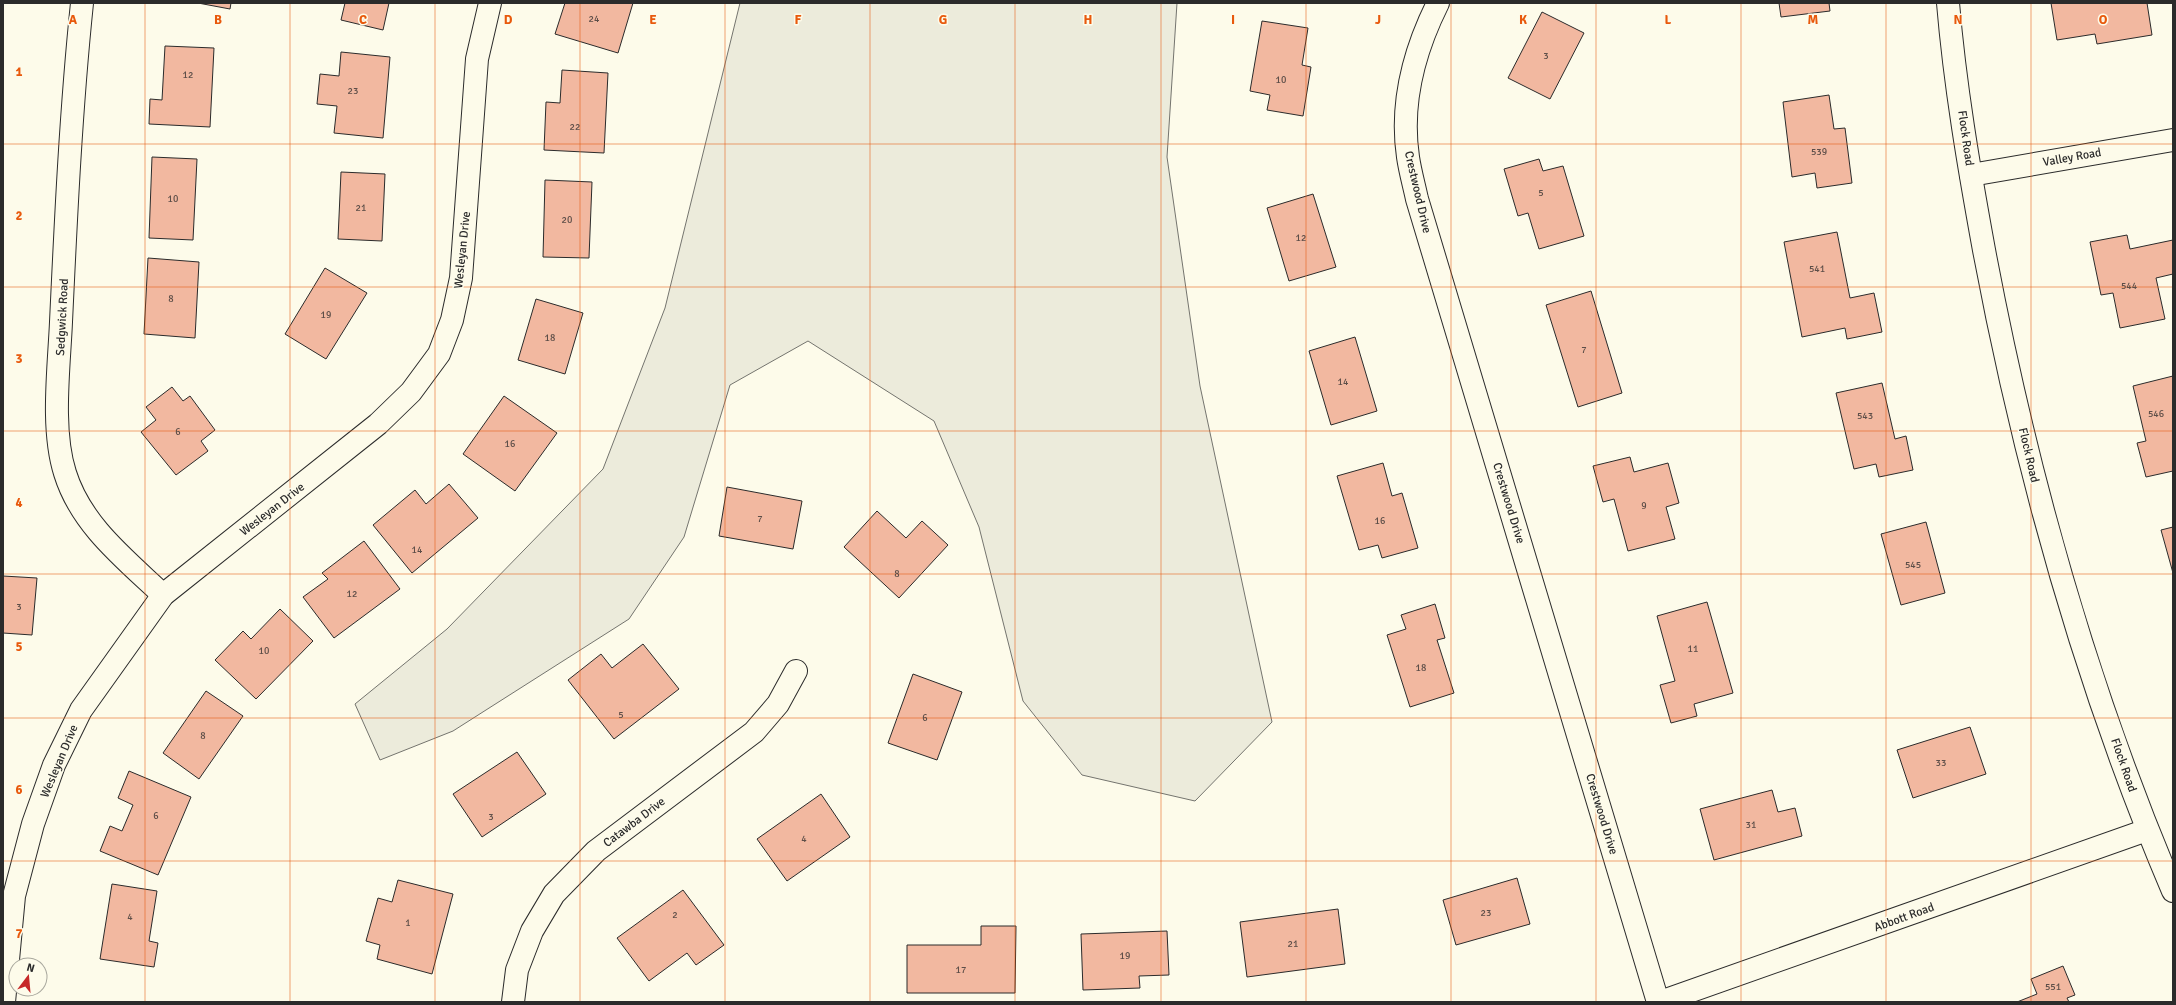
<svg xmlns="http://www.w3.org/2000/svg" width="2176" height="1005" font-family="Signika,sans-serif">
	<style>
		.green { fill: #ecebdb; stroke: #74746e }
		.building { fill: #f2b8a0; stroke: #2b2b2b }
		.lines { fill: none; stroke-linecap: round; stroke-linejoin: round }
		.minor-casing { stroke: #2b2b2b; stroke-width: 24 }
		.minor { stroke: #fdfbea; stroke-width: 22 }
		.grid { fill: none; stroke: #e8590c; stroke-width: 1; stroke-opacity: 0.55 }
		.labels { text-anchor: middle; stroke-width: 3; stroke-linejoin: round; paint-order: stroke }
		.number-label { font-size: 10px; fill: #5d4e48 }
		.street-label { font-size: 12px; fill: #2b2b2b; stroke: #fdfbea }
		.grid-label { font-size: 13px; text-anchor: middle; font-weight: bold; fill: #e8590c; stroke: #fdfbea; stroke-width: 3; stroke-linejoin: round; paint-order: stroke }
	</style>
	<rect width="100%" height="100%" fill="#fdfbea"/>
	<path class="green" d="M740,3H1177L1167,157L1200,386L1272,722L1195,801L1082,775L1023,701L979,527L934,421L808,341L730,385L684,537L629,619L453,731L380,760L355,704L447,629L603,469L665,308Z"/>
	<g class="building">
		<path d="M198,3H231L230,9Z"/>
		<path d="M345,3H389L383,30L341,20Z"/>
		<path d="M565,3H633L618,53L555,34Z"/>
		<path d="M1779,3H1829L1830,11L1781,17Z"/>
		<path d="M2051,3H2147L2152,35L2097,44L2095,34L2057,40Z"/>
		<path d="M1542,12L1584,33L1550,99L1508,78Z"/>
		<path d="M1262,21L1308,28L1302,65L1311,67L1303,116L1267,110L1270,95L1250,91Z"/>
		<path d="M165,46L214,48L210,127L149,124L150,99L162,100Z"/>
		<path d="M341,52L390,57L383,138L334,133L337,106L317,104L320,74L339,76Z"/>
		<path d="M562,70L608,73L604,153L544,150L546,102L560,103Z"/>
		<path d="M1829,95L1834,129L1845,128L1852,183L1817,188L1815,173L1792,177L1783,102Z"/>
		<path d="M152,157L197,159L193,240L149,238Z"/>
		<path d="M1539,159L1543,171L1563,166L1584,236L1539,249L1528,213L1518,216L1504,169Z"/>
		<path d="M341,172L385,174L382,241L338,239Z"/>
		<path d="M545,180L592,182L589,258L543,257Z"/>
		<path d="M1313,194L1336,267L1289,281L1267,208Z"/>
		<path d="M1837,232L1850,298L1874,293L1882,332L1847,339L1845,328L1802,337L1784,242Z"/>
		<path d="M2127,235L2130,249L2173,240V274L2156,278L2165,319L2120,328L2113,293L2101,295L2090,242Z"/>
		<path d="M148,258L199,262L195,338L144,334Z"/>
		<path d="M325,268L367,293L326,359L285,334Z"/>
		<path d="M1591,291L1622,393L1578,407L1546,305Z"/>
		<path d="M536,299L583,313L565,374L518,360Z"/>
		<path d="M1355,337L1377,411L1331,425L1309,351Z"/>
		<path d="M2173,376V471L2146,477L2137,443L2146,441L2133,386Z"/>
		<path d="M1882,383L1895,439L1906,436L1913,470L1879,477L1876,464L1854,469L1836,393Z"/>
		<path d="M172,387L183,401L190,396L215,430L201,441L208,451L176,475L141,432L156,420L146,407Z"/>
		<path d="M504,396L557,433L515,491L463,454Z"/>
		<path d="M1630,457L1634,472L1668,463L1679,503L1666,507L1675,539L1628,551L1614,499L1603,502L1593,466Z"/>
		<path d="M1383,463L1392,496L1402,493L1418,548L1382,558L1378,545L1359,550L1337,476Z"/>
		<path d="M449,484L478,518L412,573L373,525L415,490L426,504Z"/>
		<path d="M727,487L802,501L793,549L719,536Z"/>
		<path d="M877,511L906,538L922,521L948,545L899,598L844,547Z"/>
		<path d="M1926,522L1945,593L1901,605L1881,534Z"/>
		<path d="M2173,527V573L2161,530Z"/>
		<path d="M364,541L400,589L334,638L303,597L328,579L322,573Z"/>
		<path d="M3,576L37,578L32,635L3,633Z"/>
		<path d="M1707,602L1733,693L1694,704L1697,716L1671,723L1660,685L1675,681L1657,616Z"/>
		<path d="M1435,604L1445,638L1437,640L1454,693L1410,707L1387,635L1406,629L1401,615Z"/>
		<path d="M280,609L313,641L256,699L215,660L243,631L251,639Z"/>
		<path d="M643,644L679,689L614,739L568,680L601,654L612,668Z"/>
		<path d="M913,674L962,692L937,760L888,743Z"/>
		<path d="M206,691L243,716L199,779L163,753Z"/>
		<path d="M1970,727L1986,774L1913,798L1897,750Z"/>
		<path d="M517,752L546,794L482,837L453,794Z"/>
		<path d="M129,771L191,797L158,875L100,851L110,826L122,831L133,805L118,798Z"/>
		<path d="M1772,790L1778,812L1795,808L1802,836L1714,860L1700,809Z"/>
		<path d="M821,794L850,837L787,881L757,839Z"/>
		<path d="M1517,878L1530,924L1456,945L1443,900Z"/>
		<path d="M398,880L453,894L432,974L377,959L380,945L366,941L378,898L392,902Z"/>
		<path d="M112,884L157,891L149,941L158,943L154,967L100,959Z"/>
		<path d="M683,890L724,945L696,965L687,953L649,981L617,938Z"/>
		<path d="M1338,909L1345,964L1247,977L1240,922Z"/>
		<path d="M981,926H1016L1015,993H907V945H981Z"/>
		<path d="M1167,931L1169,975L1139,976L1140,988L1083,990L1081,934Z"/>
		<path d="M2063,966L2075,995L2067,998L2069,1002H2017L2037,994L2031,979Z"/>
	</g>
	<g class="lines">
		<defs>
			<g id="minor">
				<path d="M82,3C71,109 66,215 61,322C59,368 51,429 65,473C81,525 125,559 163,595"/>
				<path d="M1438,3C1414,51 1400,103 1408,157C1410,171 1414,185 1417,199L1658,1002"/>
				<path d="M1948,3C1955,86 1969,168 1984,250C2025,468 2086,687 2173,891"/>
				<path d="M1971,175L2173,140"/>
				<path d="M4,1002L14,896L33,824L54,765L81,710L163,595L378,424L411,392L439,354L452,320L461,278L477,59L490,3"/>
				<path d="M513,1002L517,970L532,931L554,894L596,851L754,732L778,704L796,671"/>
				<path d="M1660,1002L2147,830"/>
			</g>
		</defs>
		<use href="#minor" class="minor-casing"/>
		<use href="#minor" class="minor"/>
	</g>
	<path class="grid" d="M145,3V1002M290,3V1002M435,3V1002M580,3V1002M725,3V1002M870,3V1002M1015,3V1002M1161,3V1002M1306,3V1002M1451,3V1002M1596,3V1002M1741,3V1002M1886,3V1002M2031,3V1002M3,144H2173M3,287H2173M3,431H2173M3,574H2173M3,718H2173M3,861H2173"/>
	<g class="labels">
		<g class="number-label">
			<text x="594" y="22">24</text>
			<text x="1546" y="59">3</text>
			<text x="188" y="78">12</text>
			<text x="1281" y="83">10</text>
			<text x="353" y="94">23</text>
			<text x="575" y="130">22</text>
			<text x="1819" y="155">539</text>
			<text x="1541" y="196">5</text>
			<text x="173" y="202">10</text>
			<text x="361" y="211">21</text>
			<text x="567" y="223">20</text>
			<text x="1301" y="241">12</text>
			<text x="1817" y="272">541</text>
			<text x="2129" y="289">544</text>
			<text x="171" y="302">8</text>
			<text x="326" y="318">19</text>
			<text x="550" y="341">18</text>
			<text x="1584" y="353">7</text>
			<text x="1343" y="385">14</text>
			<text x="2156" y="417">546</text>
			<text x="1865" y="419">543</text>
			<text x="178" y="435">6</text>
			<text x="510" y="447">16</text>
			<text x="1644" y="509">9</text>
			<text x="760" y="522">7</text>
			<text x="1380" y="524">16</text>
			<text x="417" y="553">14</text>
			<text x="1913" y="568">545</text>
			<text x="897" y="577">8</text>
			<text x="352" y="597">12</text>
			<text x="19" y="610">3</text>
			<text x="1693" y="652">11</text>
			<text x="264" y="654">10</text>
			<text x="1421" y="671">18</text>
			<text x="621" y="718">5</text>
			<text x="925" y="721">6</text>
			<text x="203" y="739">8</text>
			<text x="1941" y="766">33</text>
			<text x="156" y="819">6</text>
			<text x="491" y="820">3</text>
			<text x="1751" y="828">31</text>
			<text x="804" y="842">4</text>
			<text x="1486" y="916">23</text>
			<text x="675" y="918">2</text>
			<text x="130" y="920">4</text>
			<text x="408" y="926">1</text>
			<text x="1293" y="947">21</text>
			<text x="1125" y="959">19</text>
			<text x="961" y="973">17</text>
			<text x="2053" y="990">551</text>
		</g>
		<g class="street-label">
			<text transform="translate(1966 138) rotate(82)" y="4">Flock Road</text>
			<text transform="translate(2072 157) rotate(-10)" y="4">Valley Road</text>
			<text transform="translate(1418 192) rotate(77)" y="4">Crestwood Drive</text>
			<text transform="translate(462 250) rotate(-84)" y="4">Wesleyan Drive</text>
			<text transform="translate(62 317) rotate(-87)" y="4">Sedgwick Road</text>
			<text transform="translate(2029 455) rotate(77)" y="4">Flock Road</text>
			<text transform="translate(1509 503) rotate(73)" y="4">Crestwood Drive</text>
			<text transform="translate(272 509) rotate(-38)" y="4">Wesleyan Drive</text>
			<text transform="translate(59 761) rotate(-67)" y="4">Wesleyan Drive</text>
			<text transform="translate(2124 765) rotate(71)" y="4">Flock Road</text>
			<text transform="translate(1602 814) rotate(73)" y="4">Crestwood Drive</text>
			<text transform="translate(634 822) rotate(-37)" y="4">Catawba Drive</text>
			<text transform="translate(1904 917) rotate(-20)" y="4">Abbott Road</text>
		</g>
	</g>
	<g class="grid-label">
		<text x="73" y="24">A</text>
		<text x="218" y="24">B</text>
		<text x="363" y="24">C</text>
		<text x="508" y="24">D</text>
		<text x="653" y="24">E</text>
		<text x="798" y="24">F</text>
		<text x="943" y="24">G</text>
		<text x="1088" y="24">H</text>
		<text x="1233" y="24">I</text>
		<text x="1378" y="24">J</text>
		<text x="1523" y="24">K</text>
		<text x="1668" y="24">L</text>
		<text x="1813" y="24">M</text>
		<text x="1958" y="24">N</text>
		<text x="2103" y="24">O</text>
		<text x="19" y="76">1</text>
		<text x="19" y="220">2</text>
		<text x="19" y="363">3</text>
		<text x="19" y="507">4</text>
		<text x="19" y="651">5</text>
		<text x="19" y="794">6</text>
		<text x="19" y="938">7</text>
	</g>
	<rect width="2176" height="1005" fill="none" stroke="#2b2b2b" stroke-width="8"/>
	<g transform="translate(28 977) rotate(16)"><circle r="19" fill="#fdfbea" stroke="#a9a89e"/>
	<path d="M0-3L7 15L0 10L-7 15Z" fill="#c62828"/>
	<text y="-6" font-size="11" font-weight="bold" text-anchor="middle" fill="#2b2b2b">N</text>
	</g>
</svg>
